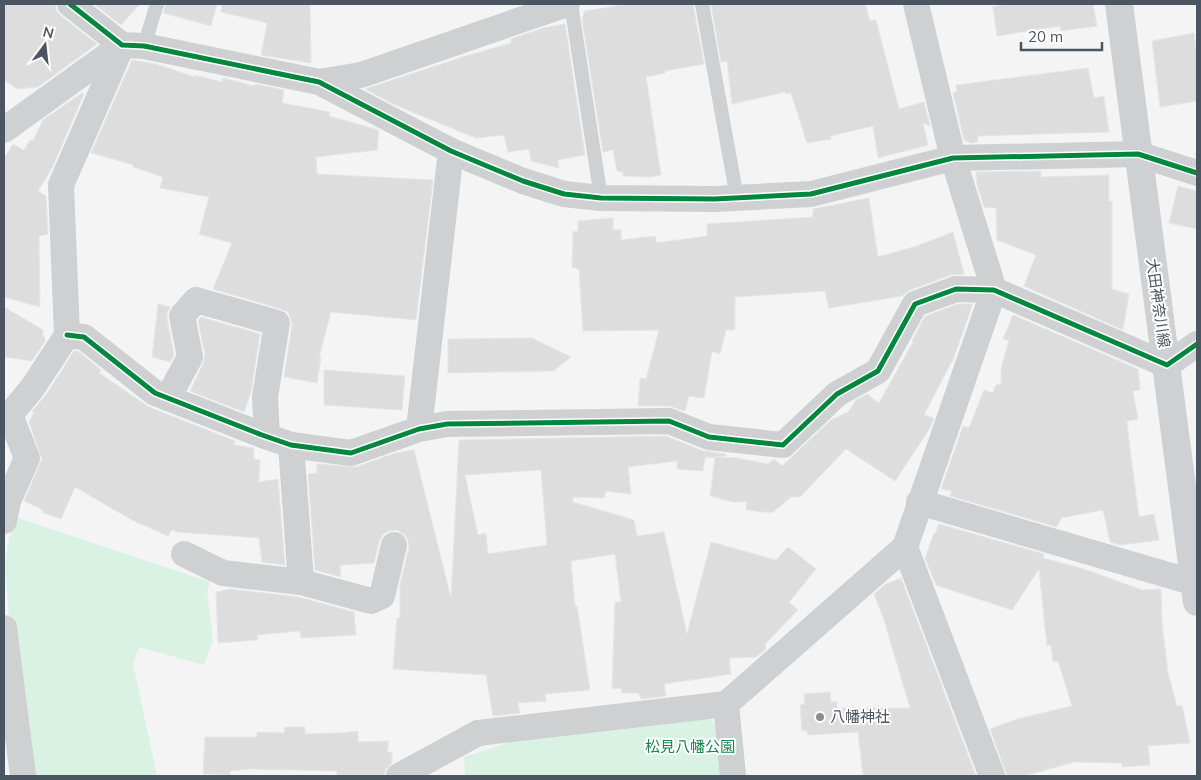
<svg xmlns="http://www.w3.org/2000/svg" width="1201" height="780" font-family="Mulish,'Noto Sans JP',sans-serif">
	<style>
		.green { fill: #d9f2e3 }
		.building { fill: #ddddde; stroke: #e5e6e7; fill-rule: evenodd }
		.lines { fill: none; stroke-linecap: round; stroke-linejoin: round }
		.service { stroke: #ced0d2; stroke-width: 14 }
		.minor { stroke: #ced0d2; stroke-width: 26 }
		.secondary { stroke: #ced0d4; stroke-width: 28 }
		.cycleway-casing { stroke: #fff; stroke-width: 8 }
		.cycleway { stroke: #00873e; stroke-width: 5 }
		.poi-dot { fill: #868d94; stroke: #fff; stroke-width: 2 }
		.labels { text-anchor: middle; stroke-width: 4; stroke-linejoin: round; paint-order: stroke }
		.street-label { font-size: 15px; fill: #4a5661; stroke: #fff }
		.poi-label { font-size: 15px; fill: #4a5661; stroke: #fff; text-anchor: start }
		.park-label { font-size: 15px; fill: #17864f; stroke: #fff }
	</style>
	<rect width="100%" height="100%" fill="#f4f4f4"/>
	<g class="green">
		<path d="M15,517L210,582L207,592L213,640L204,665L139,647L133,664L157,776H34L10,632L5,565L9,538Z"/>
		<path d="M706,716L719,727L722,776H465L464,757L520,739Z"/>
	</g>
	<g class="building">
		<path d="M4,4H55L56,10L61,16L97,44L38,87L17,89L4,80Z"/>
		<path d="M94,4H140L121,25Z"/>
		<path d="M166,4H217L211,26L163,13Z"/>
		<path d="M222,4H310L311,63L261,55L267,23L221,12Z"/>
		<path d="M628,4H693L704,64L665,71V73L646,77L661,175L650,177L623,176V172L617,171L613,150L603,152L582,19L585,11Z"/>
		<path d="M711,4H865L870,21L876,20L899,109L924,102L930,126L923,123L928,145L878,158L873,126L830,136L831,139L807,143L791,93L786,94V92L732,104L727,61L721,62Z"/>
		<path d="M1007,4H1093L1097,26L1061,31L1060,26L997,36L993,7Z"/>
		<path d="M565,24L585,155L558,160L559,168L531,161L529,149L508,152L504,135L476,138L395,105L365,89L469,55L511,43V39L543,28Z"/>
		<path d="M1194,33L1197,59V101L1160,107L1152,41Z"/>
		<path d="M132,60L156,64L195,77V75L222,82L223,78L254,86L255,84L284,90L282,103L330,112L329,116L379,130L377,150L316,157L317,174L433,180L416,320L331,312L319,357H321L317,383L284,377L292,325L291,319L288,312L281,309L213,289L232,243L199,234L209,197L160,188L163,177L133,167L134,165L91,153Z"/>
		<path d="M1088,68L1094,98L1104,96L1109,132L978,136L977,142L971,143L964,140L953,93L957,92L956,85Z"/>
		<path d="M82,93L84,94L52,168L38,191L46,196L48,234L39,236L40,307L4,297V158L13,144L24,150L30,140L33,141L43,120Z"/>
		<path d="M1041,171V177L1109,175V201H1112V289L1129,294L1123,330L1024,286L1036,255L997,240L996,208L984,207L977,184L976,172Z"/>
		<path d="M1178,186L1197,191V229L1169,223Z"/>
		<path d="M869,198L878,257L917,246L953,232L964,274L951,275L910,290L902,296L829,308L825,291L735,297V330H726L720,354L712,351L704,398L689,396L685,411L669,406H638L640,378L646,379L659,330L583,331L579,269L572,267L573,232L578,231V221L613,218V230H621V240L655,236L656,243L707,236V224L813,217V209Z"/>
		<path d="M158,304L170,307L167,313V319L174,355L170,362L152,357Z"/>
		<path d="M958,304H972V306L954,357L924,415L934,418L930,428L895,481L846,449L800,497H791L772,513L746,510L747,502H733L710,496L715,457L737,458L768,464L774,459L782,466L831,420L848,412L856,400L867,394L879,403L913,342L912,341L925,316Z"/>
		<path d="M4,307L43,330V337H45V341L32,361L4,357Z"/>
		<path d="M1013,315L1138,369L1140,390L1133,391L1138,419L1127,421L1130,449L1139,517L1154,514L1159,540L1120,545L1110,542L1103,510L1061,518L1057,527L950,496L952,491L941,489L963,426L969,428L984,390L993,393L996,385L1001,384V368L1009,341L1003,339Z"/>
		<path d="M201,317L260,334L251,392L244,412L190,391L203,364L205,355L198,320Z"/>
		<path d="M532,338L571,357L553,371L448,373V339Z"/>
		<path d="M74,351H78L101,370L99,373L149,407L235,441L234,445L254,448V459L260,460L259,482L278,479L285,565L262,562L259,538L177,532L172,530L168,536L132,520L75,487L61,519L42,512L43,510L24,501L42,459L29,422L34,412L32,411L46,395Z"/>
		<path d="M324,370L405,376L402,410L324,405Z"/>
		<path d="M666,436L703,451L726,454V456L705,458L703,471L677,469V461L628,467L631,494L606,491L604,498L573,497V502L634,520L637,536L664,532L687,634L711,542L776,560L788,547L816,569L789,602L798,610L765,644L766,649L756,657L729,658L731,674L664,684L666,696L641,699L639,693H622L621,688L612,689L615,602H621L615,554L571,561L575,606H577L590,690L545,694L546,701L518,703L520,713L493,716L486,675L393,669L397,618H400V584L409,548L408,540L404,534L397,530L389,531L383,534L379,542L374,563L340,565L341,577L315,570L308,474L317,473V464L356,467L395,453L414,450L451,598L459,440ZM541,470L547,545L488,554L486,533L478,535L465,475Z"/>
		<path d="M939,524L1044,554L1043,558L1084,569L1142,590L1161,589L1162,623L1168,673L1177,706L1182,705L1190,743L1148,746L1150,765L1122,767V763L1075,762L1024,776H1007L990,729L1017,719L1072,706L1058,661L1053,662L1051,645L1047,646L1039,569L1012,610L936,585L925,558L934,533L935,534Z"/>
		<path d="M901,578L976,776H863L858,732L808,735L807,731H802L800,705L805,704L804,694L830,692L831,702H837V708H910L884,620L874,594L886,584Z"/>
		<path d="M230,589L298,597L354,612L356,635L301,638L300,631L257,635L258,640L218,643L216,592Z"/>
		<path d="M284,727H305V734L338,733L358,731V742L389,741L387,752H392V763L386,769L384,776H337V771L250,769L230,771V775L203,774L205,737H257V732L285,733Z"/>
	</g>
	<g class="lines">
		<g class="service">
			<path d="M571,4L601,198"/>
			<path d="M702,4L737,198"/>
			<path d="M144,46L157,4"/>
		</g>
		<g class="minor">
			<path d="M70,4L122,45L144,46L319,82L451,151L523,181L564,194L601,198L715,199L811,194L953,158L1138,154L1197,173"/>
			<path d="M319,82L361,75L567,4"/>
			<path d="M4,130L122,45"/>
			<path d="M67,335L84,337L155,393L262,435L291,445L351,453L419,429L447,424L669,421L709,437L783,445L837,394L878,371L915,304L956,289L994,290L1167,365L1197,344"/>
			<path d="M168,398L190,357L182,316L196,300L277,323L265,397L267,436"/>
			<path d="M4,416L10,415L33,387L67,335L61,185L122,45"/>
			<path d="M419,429L451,151"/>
			<path d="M291,445L301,582"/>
			<path d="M919,502L1195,583"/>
			<path d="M4,521L8,501L27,458L10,415"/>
			<path d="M905,547L992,776"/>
			<path d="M184,554L223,573L301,582L371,601L382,596L394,545"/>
			<path d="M4,628L23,776"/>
			<path d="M726,704L733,776"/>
			<path d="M399,776L478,733L726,704L905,547L994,290L953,158L916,4"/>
		</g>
		<path class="secondary" d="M1119,4L1197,602"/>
		<defs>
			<g id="cycleway">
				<path d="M70,4L122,45L144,46L319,82L451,151L523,181L564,194L601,198L715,199L811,194L953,158L1138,154L1197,173"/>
				<path d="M67,335L84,337L155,393L262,435L291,445L351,453L419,429L447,424L669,421L709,437L783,445L837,394L878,371L915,304L956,289L994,290L1167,365L1197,344"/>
			</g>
		</defs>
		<use href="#cycleway" class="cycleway-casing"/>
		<use href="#cycleway" class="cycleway"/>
	</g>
	<circle class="poi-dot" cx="820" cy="717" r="5"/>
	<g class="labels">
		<g class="street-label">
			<text transform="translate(1158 303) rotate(82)" y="5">大田神奈川線</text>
		</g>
		<g class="poi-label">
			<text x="830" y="722">八幡神社</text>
		</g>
		<g class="park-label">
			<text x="690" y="752">松見八幡公園</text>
		</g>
	</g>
	<rect width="1201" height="780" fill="none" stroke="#4a5661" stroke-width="10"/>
	<g transform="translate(45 45) rotate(15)" stroke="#ffffff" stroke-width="4" paint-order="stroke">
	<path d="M0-4L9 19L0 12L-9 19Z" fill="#4a5661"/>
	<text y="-8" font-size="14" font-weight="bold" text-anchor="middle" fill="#4a5661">N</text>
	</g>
	<path d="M1021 42v8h81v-8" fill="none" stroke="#4a5661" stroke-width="2.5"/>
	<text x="1028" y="42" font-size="15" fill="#4a5661" stroke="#ffffff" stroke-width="4" paint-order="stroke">20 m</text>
</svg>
